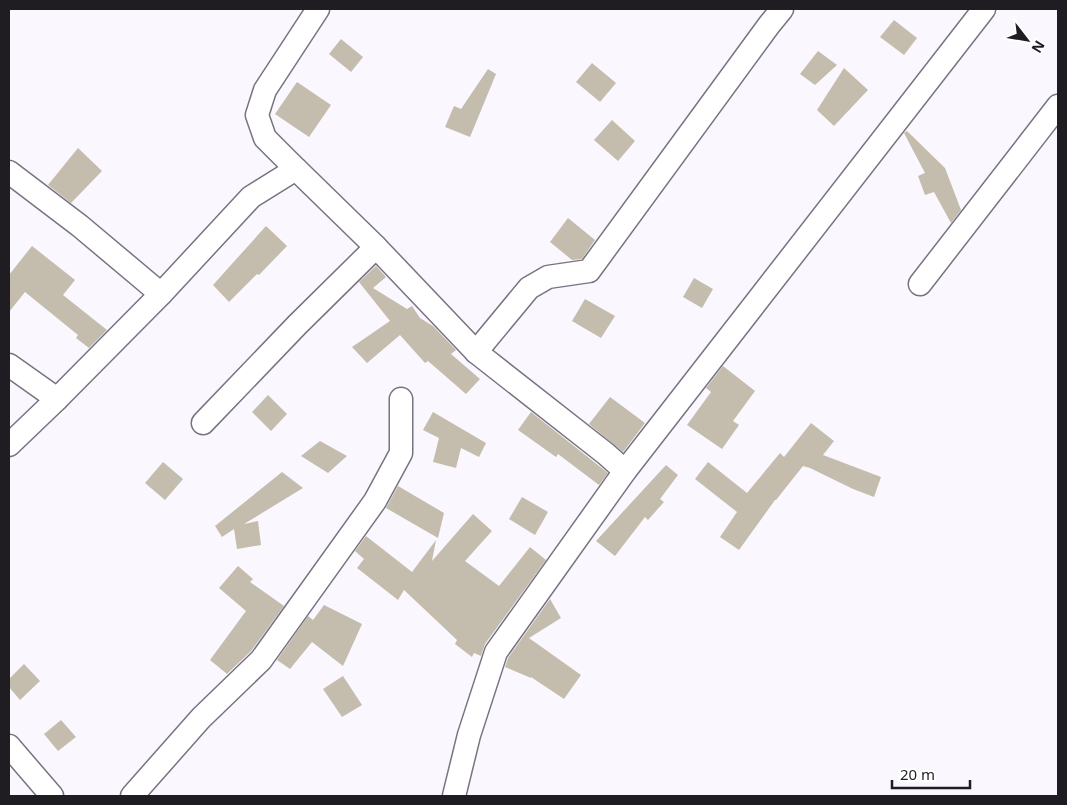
<svg xmlns="http://www.w3.org/2000/svg" width="1067" height="805" font-family="'Noto Sans',sans-serif">
	<style>
		.building { fill: #c4bdae }
		.lines { fill: none; stroke-linecap: round; stroke-linejoin: round }
		.street-casing { stroke: #787381; stroke-width: 25 }
		.street { stroke: #fff; stroke-width: 22 }
	</style>
	<rect width="100%" height="100%" fill="#faf7fe"/>
	<g class="building">
		<path d="M894,20L917,38L904,55L880,37Z"/>
		<path d="M341,39L363,57L351,72L329,54Z"/>
		<path d="M818,51L837,65L815,85L800,74Z"/>
		<path d="M592,63L616,83L600,102L576,82Z"/>
		<path d="M844,68L868,90L834,126L817,110Z"/>
		<path d="M488,69L496,74L470,137L445,127L454,106L461,109Z"/>
		<path d="M297,82L331,105L309,137L275,114Z"/>
		<path d="M612,120L635,141L618,161L594,140Z"/>
		<path d="M907,131L945,168L961,210L951,223L934,192L925,195L918,176L925,173L904,133Z"/>
		<path d="M78,148L102,171L71,203L48,185Z"/>
		<path d="M568,218L595,240L582,259L572,260L550,242Z"/>
		<path d="M266,226L287,246L259,275L257,274L229,302L213,285Z"/>
		<path d="M32,246L75,280L63,295L107,330L89,348L76,338L78,335L25,292L9,312V275Z"/>
		<path d="M376,266L386,277L373,288L407,309L412,306L420,318L433,326L456,350L451,354L480,379L466,394L428,361L425,363L400,335L367,363L352,347L390,321L359,282Z"/>
		<path d="M694,278L713,289L702,308L683,297Z"/>
		<path d="M585,299L615,316L601,338L572,321Z"/>
		<path d="M723,366L755,391L733,421L739,425L722,449L687,425L711,392L706,388Z"/>
		<path d="M268,395L287,414L271,431L252,412Z"/>
		<path d="M610,397L645,423L623,452L589,424Z"/>
		<path d="M433,412L486,443L479,457L461,448L456,468L433,462L439,438L423,430Z"/>
		<path d="M531,412L608,473L599,485L558,454L556,457L518,430Z"/>
		<path d="M811,423L834,441L823,455L881,477L874,497L853,489L810,468L803,466L776,500H775L739,550L720,537L737,512L695,479L708,462L747,493L780,453L784,457Z"/>
		<path d="M320,441L347,456L328,473L301,456Z"/>
		<path d="M163,462L183,479L165,500L145,483Z"/>
		<path d="M666,465L678,475L660,499L664,502L648,520L645,517L615,556L596,541Z"/>
		<path d="M282,472L303,488L244,524L258,521L261,545L237,549L234,529L222,537L215,526Z"/>
		<path d="M398,486L444,513L438,538L386,508Z"/>
		<path d="M522,497L548,512L535,535L509,519Z"/>
		<path d="M473,514L492,531L465,561L499,586L530,547L546,560L485,644L481,656L474,653L472,657L455,644L457,640L404,590L398,600L357,568L364,559L355,551L366,536L412,572L436,540L432,561Z"/>
		<path d="M238,566L253,579L250,582L284,606L251,651L227,674L210,660L246,611L219,588Z"/>
		<path d="M550,599L561,618L529,638L581,675L564,699L531,677V678L505,667L508,658Z"/>
		<path d="M324,605L362,624L343,666L312,642L290,669L277,660L308,616L313,620Z"/>
		<path d="M24,664L40,681L20,700L9,687V679Z"/>
		<path d="M343,676L362,705L342,717L323,689Z"/>
		<path d="M61,720L76,737L58,751L44,734Z"/>
	</g>
	<g class="lines">
		<defs>
			<g id="street">
				<path d="M296,169L265,138L257,115L265,90L318,9"/>
				<path d="M9,172L80,226L161,294"/>
				<path d="M920,284L1058,106"/>
				<path d="M476,352L529,288L548,277L589,271L769,25L782,9"/>
				<path d="M9,365L57,399"/>
				<path d="M203,423L297,325L376,247"/>
				<path d="M9,445L57,399L161,294L251,197L296,169L376,247L476,352L606,454L625,471"/>
				<path d="M9,746L52,796"/>
				<path d="M132,796L201,718L261,660L375,501L401,453V399"/>
				<path d="M454,796L469,735L496,652L625,471L984,9"/>
			</g>
		</defs>
		<use href="#street" class="street-casing"/>
		<use href="#street" class="street"/>
	</g>
	<rect width="1067" height="805" fill="none" stroke="#1f1d22" stroke-width="20"/>
	<g transform="translate(1027 40) rotate(121)" stroke="#ffffff" stroke-width="4" paint-order="stroke">
	<path d="M0-4L9 19L0 12L-9 19Z" fill="#1f1d22"/>
	<text y="-8" font-size="14" font-weight="bold" text-anchor="middle" fill="#1f1d22">N</text>
	</g>
	<path d="M892 780v8h78v-8" fill="none" stroke="#1f1d22" stroke-width="2.5"/>
	<text x="900" y="780" font-size="15" fill="#1f1d22" stroke="#ffffff" stroke-width="4" paint-order="stroke">20 m</text>
</svg>
